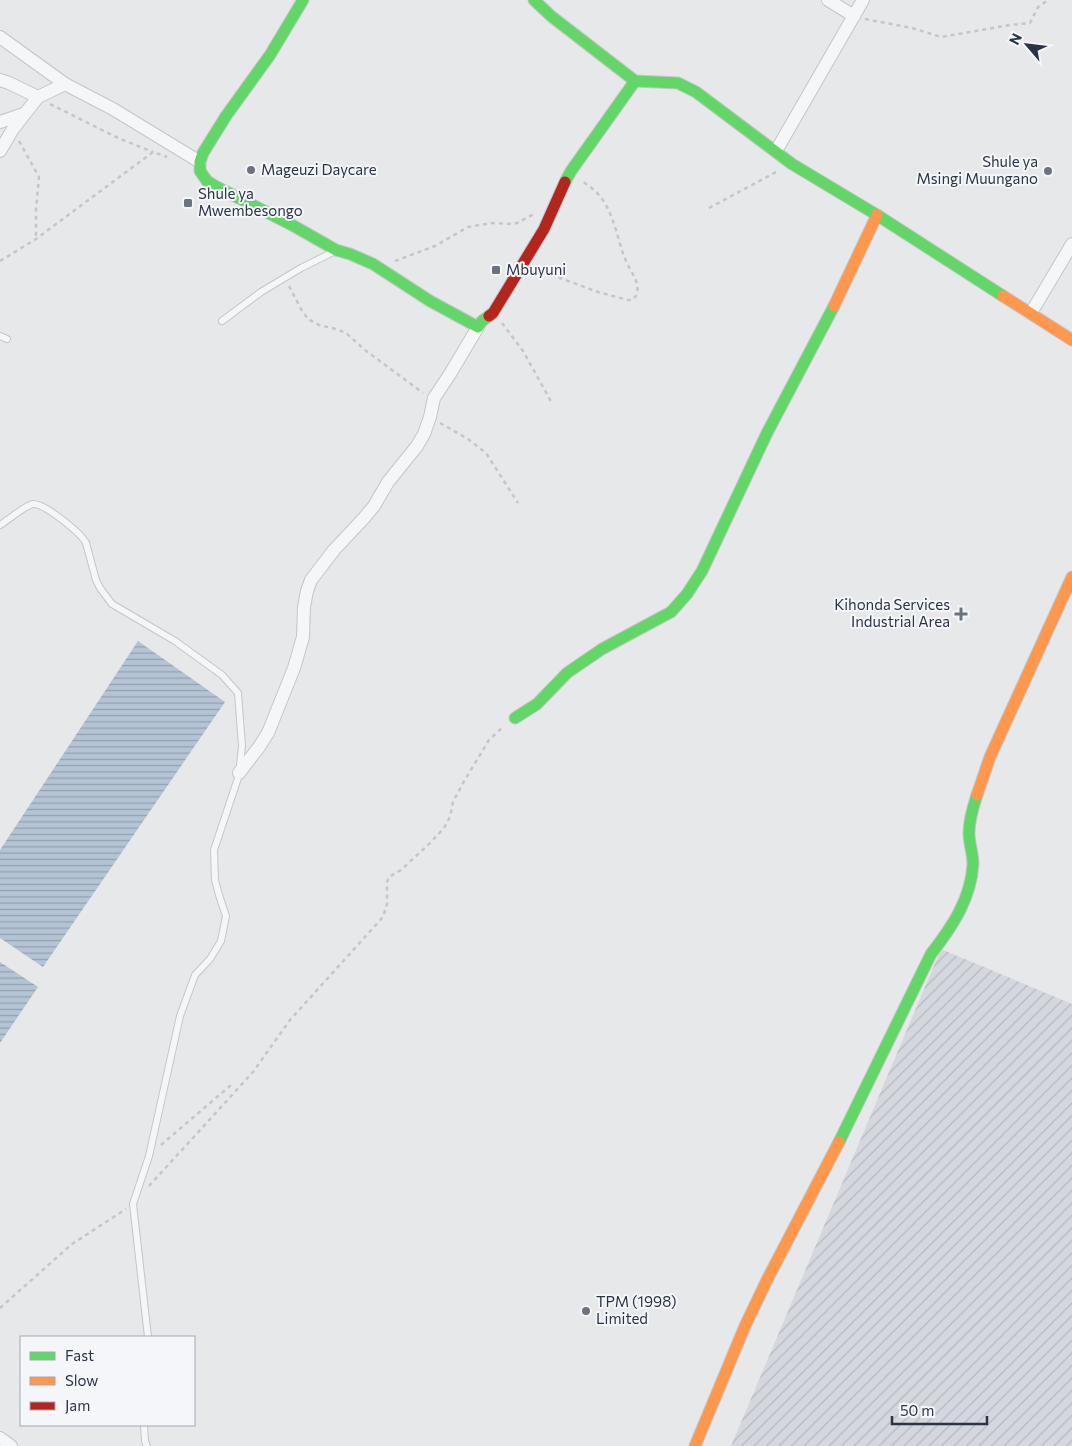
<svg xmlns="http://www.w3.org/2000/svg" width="1072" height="1446" font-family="Commissioner,sans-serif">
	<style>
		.industrial { fill: url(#industrial-furrows) }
		.water { fill: url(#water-rules) }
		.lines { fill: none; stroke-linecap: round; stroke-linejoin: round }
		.lane-casing { stroke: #c4c6c8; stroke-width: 8 }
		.street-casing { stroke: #c4c6c8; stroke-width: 14 }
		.fast-casing { stroke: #c4c6c8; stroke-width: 13 }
		.slow-casing { stroke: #c4c6c8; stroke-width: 13 }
		.jam-casing { stroke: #c4c6c8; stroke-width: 13 }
		.path { stroke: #c5c6ca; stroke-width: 2.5; stroke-dasharray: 4 4; stroke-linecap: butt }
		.lane { stroke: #f5f6f7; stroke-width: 6 }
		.street { stroke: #f5f6f7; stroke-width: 12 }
		.fast { stroke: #63d668; stroke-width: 11 }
		.slow { stroke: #ff974d; stroke-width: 11 }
		.jam { stroke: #b3261e; stroke-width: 11 }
		.poi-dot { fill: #6c737f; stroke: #f4f6f9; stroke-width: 2 }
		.labels { text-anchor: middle; stroke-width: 4; stroke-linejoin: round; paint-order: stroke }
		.poi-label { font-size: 15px; fill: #2b3445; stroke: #f4f6f9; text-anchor: start }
	</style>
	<defs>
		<pattern id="industrial-furrows" width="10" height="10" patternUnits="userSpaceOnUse" patternTransform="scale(1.25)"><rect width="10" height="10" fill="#d4d7dd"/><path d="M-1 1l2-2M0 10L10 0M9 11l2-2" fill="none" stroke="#b6b9bf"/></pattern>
		<pattern id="water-rules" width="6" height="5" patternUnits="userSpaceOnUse" patternTransform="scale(1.25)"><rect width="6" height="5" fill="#b4c4d5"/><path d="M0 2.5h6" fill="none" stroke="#93a0af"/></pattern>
	</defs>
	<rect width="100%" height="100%" fill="#e6e8ea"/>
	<path class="industrial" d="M941,949L1072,1004V1446H731Z"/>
	<g class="water">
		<path d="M138,641L225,702L43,967L0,938V850Z"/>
		<path d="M0,962L38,987L0,1043Z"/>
	</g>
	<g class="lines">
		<defs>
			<g id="lane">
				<path d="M222,321L261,292L301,268L333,252"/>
				<path d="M0,336L7,339"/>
				<path d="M0,525C8,520 26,505 33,504C44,503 81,533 86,543L96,580L100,588L112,604L175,641L222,675L238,693L242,746L239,775L214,850L215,880L219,895L226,916L221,941L210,959L195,975L180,1016L149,1156L133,1204L148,1337"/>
				<path d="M144,1425L145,1441L147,1446"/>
			</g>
			<g id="street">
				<path d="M828,0L854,16"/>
				<path d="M0,37L65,84L113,109L200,162"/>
				<path d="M0,80L9,83L38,97L65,84"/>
				<path d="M0,122L24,114"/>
				<path d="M0,151L13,129L38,97"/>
				<path d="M776,151L863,0"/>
				<path d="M1031,313L1072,244"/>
				<path d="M239,773L259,747L268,733L294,668L303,637L304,607L307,591L311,580L334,550L364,518L374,506L388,482L417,446L424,434L430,417L434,398L450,374L478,327"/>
				<path d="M0,1438L11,1446"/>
			</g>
			<g id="fast">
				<path d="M303,0L270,55L226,116L203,153L200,162V171L207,181L215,186L292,225L336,250L350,254L373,264L430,301L478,327L482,321L489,316"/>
				<path d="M534,0L551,16L635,81L678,83L696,92L792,164L877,215L1003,296"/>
				<path d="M565,182L571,171L635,81"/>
				<path d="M515,718L537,704L567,673L602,649L671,612L687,594L702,571L767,433L834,306"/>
				<path d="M839,1142L931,954C952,927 971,899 973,864C973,854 969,843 969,833C969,821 973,807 977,795"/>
			</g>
			<g id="slow">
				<path d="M1003,296L1072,340"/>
				<path d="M834,306L877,215"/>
				<path d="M977,795L990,757L1072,577"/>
				<path d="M695,1446L745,1326L768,1278L839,1142"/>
			</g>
			<path id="jam" d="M489,316L493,313L544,229L565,182"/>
		</defs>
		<use href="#lane" class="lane-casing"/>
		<use href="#street" class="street-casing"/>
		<use href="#fast" class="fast-casing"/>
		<use href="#slow" class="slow-casing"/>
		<use href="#jam" class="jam-casing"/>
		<g class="path">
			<path d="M865,19L912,28L941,37L1010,25L1030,23L1038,7L1048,0"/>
			<path d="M50,104L118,138L153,152"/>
			<path d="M19,141L39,177L36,210V239"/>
			<path d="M709,208L778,171"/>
			<path d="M0,261L36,239L153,152L167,157"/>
			<path d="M395,261L435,246L468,227L491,223L512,224L517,223L534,214"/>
			<path d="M536,269L598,292L628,300H632L636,296C638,292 638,286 636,281C633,273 627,265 624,256C617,237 613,211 599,195C594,189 587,185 581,180"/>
			<path d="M289,286L301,309L308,319L319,325L336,329L346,333L365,350L423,393"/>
			<path d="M502,323L523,351L552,403"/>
			<path d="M440,423L468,439L486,453L518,503"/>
			<path d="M161,1145L231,1085"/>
			<path d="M149,1186L253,1072L290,1020L383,917L387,904V882L389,877L401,870L430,843L444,828L450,817L453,802L463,783L489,740L504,726"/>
			<path d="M0,1308L72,1244L126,1209"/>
		</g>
		<use href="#lane" class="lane"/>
		<use href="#street" class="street"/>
		<use href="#fast" class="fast"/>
		<use href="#slow" class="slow"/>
		<use href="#jam" class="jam"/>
	</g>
	<g class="poi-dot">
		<circle cx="251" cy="170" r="5"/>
		<circle cx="1048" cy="171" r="5"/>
		<rect x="183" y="198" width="10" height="10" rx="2.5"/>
		<rect x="491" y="265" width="10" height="10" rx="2.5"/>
		<path d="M958.5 606.5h5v5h5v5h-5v5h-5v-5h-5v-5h5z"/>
		<circle cx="586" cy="1311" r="5"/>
	</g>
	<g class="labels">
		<g class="poi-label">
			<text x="1038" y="167" text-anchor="end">Shule ya<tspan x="1038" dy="17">Msingi Muungano</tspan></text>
			<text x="261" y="175">Mageuzi Daycare</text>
			<text x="198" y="199">Shule ya<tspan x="198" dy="17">Mwembesongo</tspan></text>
			<text x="506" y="275">Mbuyuni</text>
			<text x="950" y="610" text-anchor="end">Kihonda Services<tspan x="950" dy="17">Industrial Area</tspan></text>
			<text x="596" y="1307">TPM (1998)<tspan x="596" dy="17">Limited</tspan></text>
		</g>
	</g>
	<rect x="20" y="1336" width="175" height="90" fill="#f4f6f9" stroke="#a4a8b1"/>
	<rect x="30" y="1352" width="25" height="8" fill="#63d668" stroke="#a4a8b1"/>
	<text x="65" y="1361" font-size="15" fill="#2b3445">Fast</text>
	<rect x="30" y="1377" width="25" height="8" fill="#ff974d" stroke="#a4a8b1"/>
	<text x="65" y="1386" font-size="15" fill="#2b3445">Slow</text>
	<rect x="30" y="1402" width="25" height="8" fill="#b3261e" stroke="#a4a8b1"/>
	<text x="65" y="1411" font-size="15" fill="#2b3445">Jam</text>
	<g transform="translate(1027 45) rotate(298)" stroke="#f4f6f9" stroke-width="4" paint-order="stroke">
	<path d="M0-4L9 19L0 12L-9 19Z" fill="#2b3445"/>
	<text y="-8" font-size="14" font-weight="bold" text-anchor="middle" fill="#2b3445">N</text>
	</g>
	<path d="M892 1416v8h95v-8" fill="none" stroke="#2b3445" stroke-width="2.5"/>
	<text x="900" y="1416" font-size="15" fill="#2b3445" stroke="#f4f6f9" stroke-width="4" paint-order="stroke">50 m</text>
</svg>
